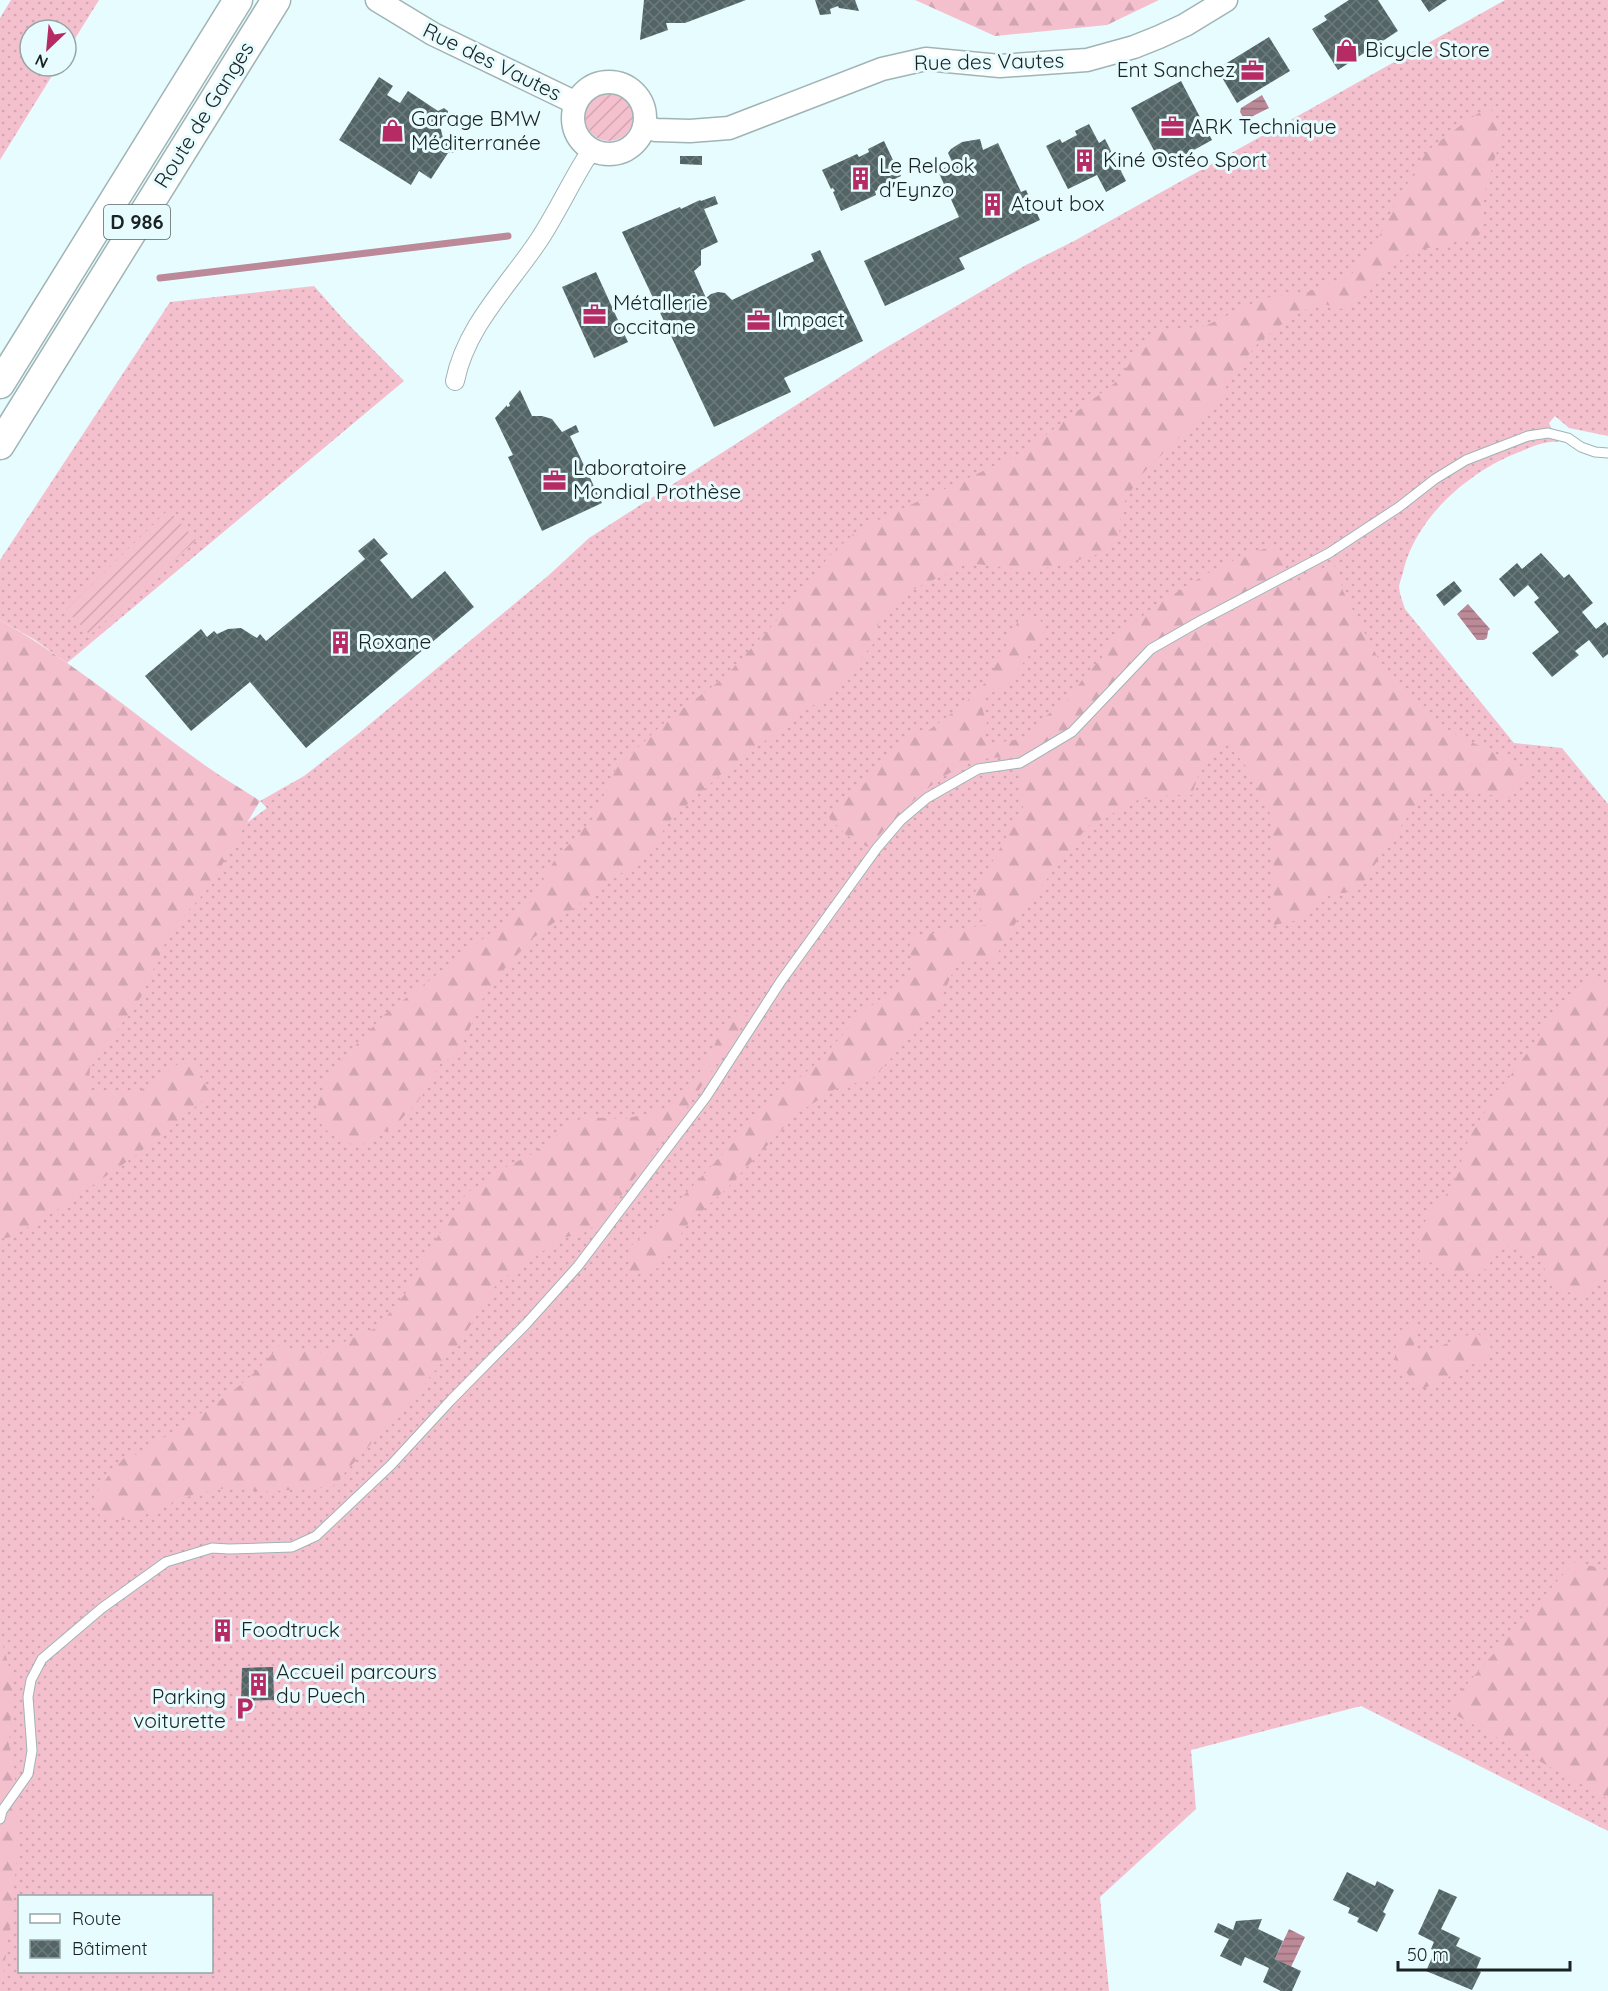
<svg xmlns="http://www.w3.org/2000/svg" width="1608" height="1991" font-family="Quicksand,sans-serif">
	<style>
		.grass { fill: url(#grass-dots); fill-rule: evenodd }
		.forest { fill: url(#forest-firs) }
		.garden { fill: url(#garden-furrows) }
		.water { fill: url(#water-rules) }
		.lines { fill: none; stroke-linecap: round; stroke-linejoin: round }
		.stream { stroke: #bb8997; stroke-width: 7 }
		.building { fill: url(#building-cross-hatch) }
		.service-casing { stroke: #a0b4b6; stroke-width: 11 }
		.minor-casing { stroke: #a0b4b6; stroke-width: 20 }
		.tertiary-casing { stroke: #a0b4b6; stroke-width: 25 }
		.primary-casing { stroke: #a0b4b6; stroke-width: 31 }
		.service { stroke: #fff; stroke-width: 9 }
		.minor { stroke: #fff; stroke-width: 18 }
		.tertiary { stroke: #fff; stroke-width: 22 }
		.primary { stroke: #fff; stroke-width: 28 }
		.labels { text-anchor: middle; stroke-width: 6; stroke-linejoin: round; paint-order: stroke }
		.shield { fill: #e7fcfe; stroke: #586365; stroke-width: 1.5 }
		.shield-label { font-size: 20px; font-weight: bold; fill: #1b2223 }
		.poi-label { font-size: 21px; fill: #1b2223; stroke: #e7fcfe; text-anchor: start }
		.street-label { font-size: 21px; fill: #1b2223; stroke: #e7fcfe }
	</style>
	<defs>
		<pattern id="grass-dots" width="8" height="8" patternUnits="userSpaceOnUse" patternTransform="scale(1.5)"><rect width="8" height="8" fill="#f5c0ce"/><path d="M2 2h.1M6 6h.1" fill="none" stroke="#d1a5b1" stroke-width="1.8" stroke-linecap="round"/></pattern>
		<pattern id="forest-firs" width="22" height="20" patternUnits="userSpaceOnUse" patternTransform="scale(1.5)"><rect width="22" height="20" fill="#f5c0ce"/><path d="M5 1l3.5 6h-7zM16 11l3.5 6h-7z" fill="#d1a5b1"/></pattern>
		<pattern id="garden-furrows" width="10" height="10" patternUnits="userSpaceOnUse" patternTransform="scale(1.5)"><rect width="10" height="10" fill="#f5c0ce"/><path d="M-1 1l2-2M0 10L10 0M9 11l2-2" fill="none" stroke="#d1a5b1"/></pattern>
		<pattern id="water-rules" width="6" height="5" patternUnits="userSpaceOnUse" patternTransform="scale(1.5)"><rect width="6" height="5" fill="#bb8997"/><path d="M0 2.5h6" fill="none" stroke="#97707b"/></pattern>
		<pattern id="building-cross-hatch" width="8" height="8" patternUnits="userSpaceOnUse" patternTransform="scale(1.5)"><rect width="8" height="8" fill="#526465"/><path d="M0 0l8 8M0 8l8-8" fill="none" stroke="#6c7a7b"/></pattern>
	</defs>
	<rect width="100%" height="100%" fill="#e7fcfe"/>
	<g class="grass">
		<path d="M11,0H99L66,53V30H30V66H58L0,160V18Z"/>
		<path d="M1505,0H1608V436L1569,428L1555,416L1549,423L1558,442C1545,441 1534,446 1522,451C1472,469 1418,515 1404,568C1403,574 1400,581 1399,586C1399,593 1403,602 1405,609L1514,743L1562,748L1608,804V1831L1361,1706L1191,1750L1196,1809L1100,1897L1109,1991H0V1011L195,860L267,808L260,801L304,776L358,734L549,575L589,538L882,350L1026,265L1074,241ZM20,1896H212V1972H20Z"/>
		<path d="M314,286L345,321L404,381L67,663L35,640L0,620V560L170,302Z"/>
	</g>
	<g class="forest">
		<path d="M915,0H1159L1107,25L995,36Z"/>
		<path d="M1489,107L1504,128L1484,195L1483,227L1478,237L1411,252L1389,268L1370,291L1342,309L1324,304L1298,312L1260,341L1238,368L1220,397L1140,476L1121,508L1119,537L1094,556L1034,571L968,563L908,592L879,619L875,642L834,690L727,769L673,817L646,855L533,938L505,968L482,1000L459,1053L440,1064L422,1096L396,1125L358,1147L330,1134L321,1124L317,1107L328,1075L384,1015L530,903L554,861L594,817L616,768L666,721L725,677L811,583L828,557L859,529L1022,453L1116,382L1153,332L1205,326L1264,298L1305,293L1351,275L1380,235L1398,199L1427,151L1469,119Z"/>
		<path d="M1275,546L1294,584L1316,569L1337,566L1343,591L1379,660L1418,703L1451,732L1533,772L1511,798L1466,791L1435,790L1415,807L1395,834L1364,881L1345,893H1332L1298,920L1274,925L1273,820L1249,770L1225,741L1201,766L1192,795H1172L1138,800L1087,827L1024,909L993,961L959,958L937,1008L873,1078L835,1089L798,1113L725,1190L687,1225L658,1268L627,1278L632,1245L650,1231L775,1099L820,1060L863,1012L913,975L909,937L986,925L975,892L1023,808L1017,756C1006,757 995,757 984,759C936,770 900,814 868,847L846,835L827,815L871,778L906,734L925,733L963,705L986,682L1004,651L1018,621L1026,614L1037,617L1041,621L1043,638L1008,682L983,699V711L987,723L982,738L989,744L1032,737L1046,716L1068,700L1087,673L1102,658L1107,641C1160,605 1212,561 1275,546Z"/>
		<path d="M0,620C74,662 137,717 206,766C223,778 242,789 260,801L207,890L171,930L141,997L90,1068L88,1093H137L188,1057L211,1094L135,1156L54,1212L11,1237L0,1239Z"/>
		<path d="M1592,972L1608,994V1272L1586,1296L1553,1289L1540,1258L1501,1243L1487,1269L1450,1275L1421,1256L1418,1237L1423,1225L1432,1210L1443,1200L1456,1177L1469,1138L1491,1102L1525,1056L1555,1012Z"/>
		<path d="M737,1013L749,1016L680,1118L604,1218L584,1233L562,1238L498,1282L459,1343L396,1416L332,1487L261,1492L232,1487L195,1494L138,1518L123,1520L101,1517L96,1509L93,1499L106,1479L129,1452L139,1456C184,1420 243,1394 278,1346L319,1353L378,1327L405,1294L430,1248L467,1193L506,1167L534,1153L568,1126L584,1117L624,1119L668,1109L692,1087L723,1029Z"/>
		<path d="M1413,1325L1417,1333L1413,1349C1431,1355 1458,1336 1477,1333L1485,1339L1491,1348L1488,1356L1445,1379L1418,1391L1407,1373L1397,1370L1395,1356L1397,1334L1406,1326Z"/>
		<path d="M1574,1562L1608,1570V1799L1445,1709Z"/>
		<path d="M0,1636L13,1680L9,1745L14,1766L19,1832L12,1910L1,1991Z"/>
	</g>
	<g class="garden">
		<circle cx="609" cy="117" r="24"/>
		<path d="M168,510L196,540L90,635L66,610Z"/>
	</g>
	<g class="water">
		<path d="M1262,95L1269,108L1249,118L1243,117L1240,112L1241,108Z"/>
		<path d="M1468,604L1490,629L1488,631L1487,638L1484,640H1477L1457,614Z"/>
		<path d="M1289,1929L1305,1937L1291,1967L1275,1959Z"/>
	</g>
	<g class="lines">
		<path class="stream" d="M160,278L508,236"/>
	</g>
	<g class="building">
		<path d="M644,0H746L685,23H666L668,30L640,40Z"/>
		<path d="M815,0H855L859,11L839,8L838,6L830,9L831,14L820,15Z"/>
		<path d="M1349,0H1378L1398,31L1338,70L1312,29L1327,20L1324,16Z"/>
		<path d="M1421,0H1447L1429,12Z"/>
		<path d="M1269,37L1290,71L1237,103L1217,69Z"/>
		<path d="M379,77L393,86L387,95L400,103L408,91L438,111L444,108L448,111V118L439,122L444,142L454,143L456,149L453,153H448L431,179L419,171L411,185L339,140Z"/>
		<path d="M1181,81L1212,140L1163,167L1131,108Z"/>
		<path d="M1089,124L1099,143L1105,139L1126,181L1106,192L1097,175L1068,189L1046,146L1060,139L1062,143L1077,135L1075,131Z"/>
		<path d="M980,139L983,150L998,143L1021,192L1026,190L1040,220L959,258L965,269L885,306L864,261L959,217L938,171L953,164L948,153L951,149L962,142Z"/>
		<path d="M884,141L893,160L891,161L893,165L895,164L901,176L884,184L885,187L875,191L876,195L841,211L833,192L835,191L833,188L831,189L822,170L857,154L859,157L869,152L868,149Z"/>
		<path d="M680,156H702V165L680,164Z"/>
		<path d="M715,196L718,204L704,209L718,242L701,250V265L694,271L706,298L711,294L718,292L725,293L732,300L814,261L811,254L820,250L863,341L784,378L791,392L714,427L622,232L680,207L681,209L700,200L701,201Z"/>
		<path d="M596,272L628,342L594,358L562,287Z"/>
		<path d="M520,390L532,416H542L552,419L562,432L576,425L579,432L570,436L602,503L542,531L508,457L513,455L495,418L507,405V407L510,406L509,403Z"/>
		<path d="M374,538L388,554L380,560L412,599L445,571L474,607L306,748L250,682L191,731L145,676L201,629L207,637L214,631L217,634L228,629L241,628L257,638L260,634L266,641L365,559L358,551Z"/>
		<path d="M1541,553L1564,578L1569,574L1593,603L1582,612L1596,629L1605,622L1608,626V654L1603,658L1589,640L1575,651L1579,655L1552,677L1532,653L1559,632L1534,602L1539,598L1528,585L1514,597L1499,579L1517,563L1522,569Z"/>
		<path d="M1454,581L1462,591L1444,606L1436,595Z"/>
		<path d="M218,1617L229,1618L227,1642L217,1641Z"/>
		<path d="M273,1667L274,1700L241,1701L242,1668Z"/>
		<path d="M1347,1872L1375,1886L1377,1881L1394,1890L1383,1912L1386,1914L1377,1932L1357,1922L1359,1918L1348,1913L1350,1908L1333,1900Z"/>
		<path d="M1439,1889L1457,1897L1441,1929L1460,1938L1456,1946L1481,1958L1476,1970L1481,1972L1472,1990L1426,1971L1435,1951L1431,1949L1434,1942L1418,1934Z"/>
		<path d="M1262,1919L1258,1929L1283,1941L1275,1959L1301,1971L1292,1991H1281L1263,1982L1269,1968L1245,1957L1241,1966L1220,1956L1229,1939L1214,1932L1218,1923L1233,1930L1236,1921Z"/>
	</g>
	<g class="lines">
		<defs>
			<path id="service" d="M0,1819L2,1811L28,1774L32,1751L28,1697L31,1680L42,1659L102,1608L166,1562L212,1548L229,1549L292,1547L316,1536L391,1465L451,1400L526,1324L578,1266L706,1097L781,981L877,848L901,820L927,798L978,769L1020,763L1072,732L1151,649L1200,621L1329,553L1399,507L1435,479L1466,460L1528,436L1548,433L1568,438L1581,447L1595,452L1608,453"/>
			<path id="minor" d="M455,381C466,326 509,285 539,240C556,214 569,186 585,160L593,150"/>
			<g id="tertiary">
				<path d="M377,0L433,34L576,103"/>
				<circle cx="609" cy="118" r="36"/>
				<path d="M644,127L656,130L690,131L729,128L882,69L926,59L1000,66L1087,60L1134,47L1159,37L1185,25L1226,0"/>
			</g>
			<g id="primary">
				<path d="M0,384L238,0"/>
				<path d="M0,445L276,0"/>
			</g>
		</defs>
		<use href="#service" class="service-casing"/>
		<use href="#minor" class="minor-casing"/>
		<use href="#tertiary" class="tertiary-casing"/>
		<use href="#primary" class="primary-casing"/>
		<use href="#service" class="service"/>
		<use href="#minor" class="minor"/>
		<use href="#tertiary" class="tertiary"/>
		<use href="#primary" class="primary"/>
	</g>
	<defs>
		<symbol id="shop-bare" viewBox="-9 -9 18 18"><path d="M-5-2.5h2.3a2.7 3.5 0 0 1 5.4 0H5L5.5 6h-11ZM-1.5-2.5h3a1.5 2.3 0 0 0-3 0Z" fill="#b62b64" stroke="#e7fcfe" stroke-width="2.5" paint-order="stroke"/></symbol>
		<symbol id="office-bare" viewBox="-9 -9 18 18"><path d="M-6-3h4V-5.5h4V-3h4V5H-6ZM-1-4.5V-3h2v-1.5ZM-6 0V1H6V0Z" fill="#b62b64" stroke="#e7fcfe" stroke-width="2.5" paint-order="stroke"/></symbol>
		<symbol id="building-bare" viewBox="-9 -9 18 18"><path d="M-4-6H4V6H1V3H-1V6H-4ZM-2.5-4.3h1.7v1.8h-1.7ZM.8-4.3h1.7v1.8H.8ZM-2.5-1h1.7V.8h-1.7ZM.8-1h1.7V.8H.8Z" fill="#b62b64" stroke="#e7fcfe" stroke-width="2.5" paint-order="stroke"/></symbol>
		<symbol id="parking-bare" viewBox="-9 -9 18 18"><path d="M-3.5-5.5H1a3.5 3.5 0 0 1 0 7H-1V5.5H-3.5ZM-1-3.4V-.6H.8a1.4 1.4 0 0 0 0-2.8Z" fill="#b62b64" stroke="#e7fcfe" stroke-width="2.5" paint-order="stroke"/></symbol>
	</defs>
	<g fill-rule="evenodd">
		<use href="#shop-bare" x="1330" y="34" width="33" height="33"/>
		<use href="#office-bare" x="1236" y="54" width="33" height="33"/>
		<use href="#office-bare" x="1156" y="110" width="33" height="33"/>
		<use href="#shop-bare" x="376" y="114" width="33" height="33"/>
		<use href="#building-bare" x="1068" y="144" width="33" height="33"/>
		<use href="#building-bare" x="844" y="162" width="33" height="33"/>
		<use href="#building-bare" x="976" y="188" width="33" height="33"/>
		<use href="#office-bare" x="578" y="298" width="33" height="33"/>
		<use href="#office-bare" x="742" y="304" width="33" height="33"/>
		<use href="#office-bare" x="538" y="464" width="33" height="33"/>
		<use href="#building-bare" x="324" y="626" width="33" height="33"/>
		<use href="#building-bare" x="206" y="1614" width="33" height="33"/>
		<use href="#building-bare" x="242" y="1668" width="33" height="33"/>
		<use href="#parking-bare" x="228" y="1692" width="33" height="33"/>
	</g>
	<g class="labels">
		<rect class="shield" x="104" y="205" width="66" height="34" rx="4.5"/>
		<g class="shield-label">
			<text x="137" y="229">D 986</text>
		</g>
		<g class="poi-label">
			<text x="1365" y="57">Bicycle Store</text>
			<text x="1235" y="77" text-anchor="end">Ent Sanchez</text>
			<text x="411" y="126">Garage BMW<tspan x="411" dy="24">Méditerranée</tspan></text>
			<text x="1191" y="134">ARK Technique</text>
			<text x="1103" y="167">Kiné Ostéo Sport</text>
			<text x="879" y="173">Le Relook<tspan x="879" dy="24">d'Eynzo</tspan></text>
			<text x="1011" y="211">Atout box</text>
			<text x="613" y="310">Métallerie<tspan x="613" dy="24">occitane</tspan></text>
			<text x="777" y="327">Impact</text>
			<text x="573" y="475">Laboratoire<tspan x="573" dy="24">Mondial Prothèse</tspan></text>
			<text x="358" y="649">Roxane</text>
			<text x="241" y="1637">Foodtruck</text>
			<text x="276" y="1679">Accueil parcours<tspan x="276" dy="24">du Puech</tspan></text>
			<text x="226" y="1704" text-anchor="end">Parking<tspan x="226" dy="24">voiturette</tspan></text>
		</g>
		<g class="street-label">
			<text transform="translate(492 62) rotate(26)" y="7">Rue des Vautes</text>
			<text transform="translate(989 62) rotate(-1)" y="7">Rue des Vautes</text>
			<text transform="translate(204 115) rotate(-58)" y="7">Route de Ganges</text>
		</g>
	</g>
	<rect x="18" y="1895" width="195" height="78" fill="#e7fcfe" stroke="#95a5a6" stroke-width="1.5"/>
	<rect x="30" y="1914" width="30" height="9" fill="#ffffff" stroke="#95a5a6" stroke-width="1.5"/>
	<text x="72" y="1925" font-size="18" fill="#1b2223">Route</text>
	<rect x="30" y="1940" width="30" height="18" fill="url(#building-cross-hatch)" stroke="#95a5a6" stroke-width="1.5"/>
	<text x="72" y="1955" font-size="18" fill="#1b2223">Bâtiment</text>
	<g transform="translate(48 48) rotate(206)"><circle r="28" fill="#e7fcfe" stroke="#95a5a6" stroke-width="1.5"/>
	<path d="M0-4.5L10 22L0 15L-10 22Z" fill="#b62b64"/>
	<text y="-9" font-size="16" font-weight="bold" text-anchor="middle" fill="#1b2223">N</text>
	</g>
	<path d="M1398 1961v9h172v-9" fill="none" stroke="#1b2223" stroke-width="3"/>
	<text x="1407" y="1961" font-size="18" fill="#1b2223" stroke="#e7fcfe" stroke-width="4.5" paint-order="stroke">50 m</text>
</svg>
